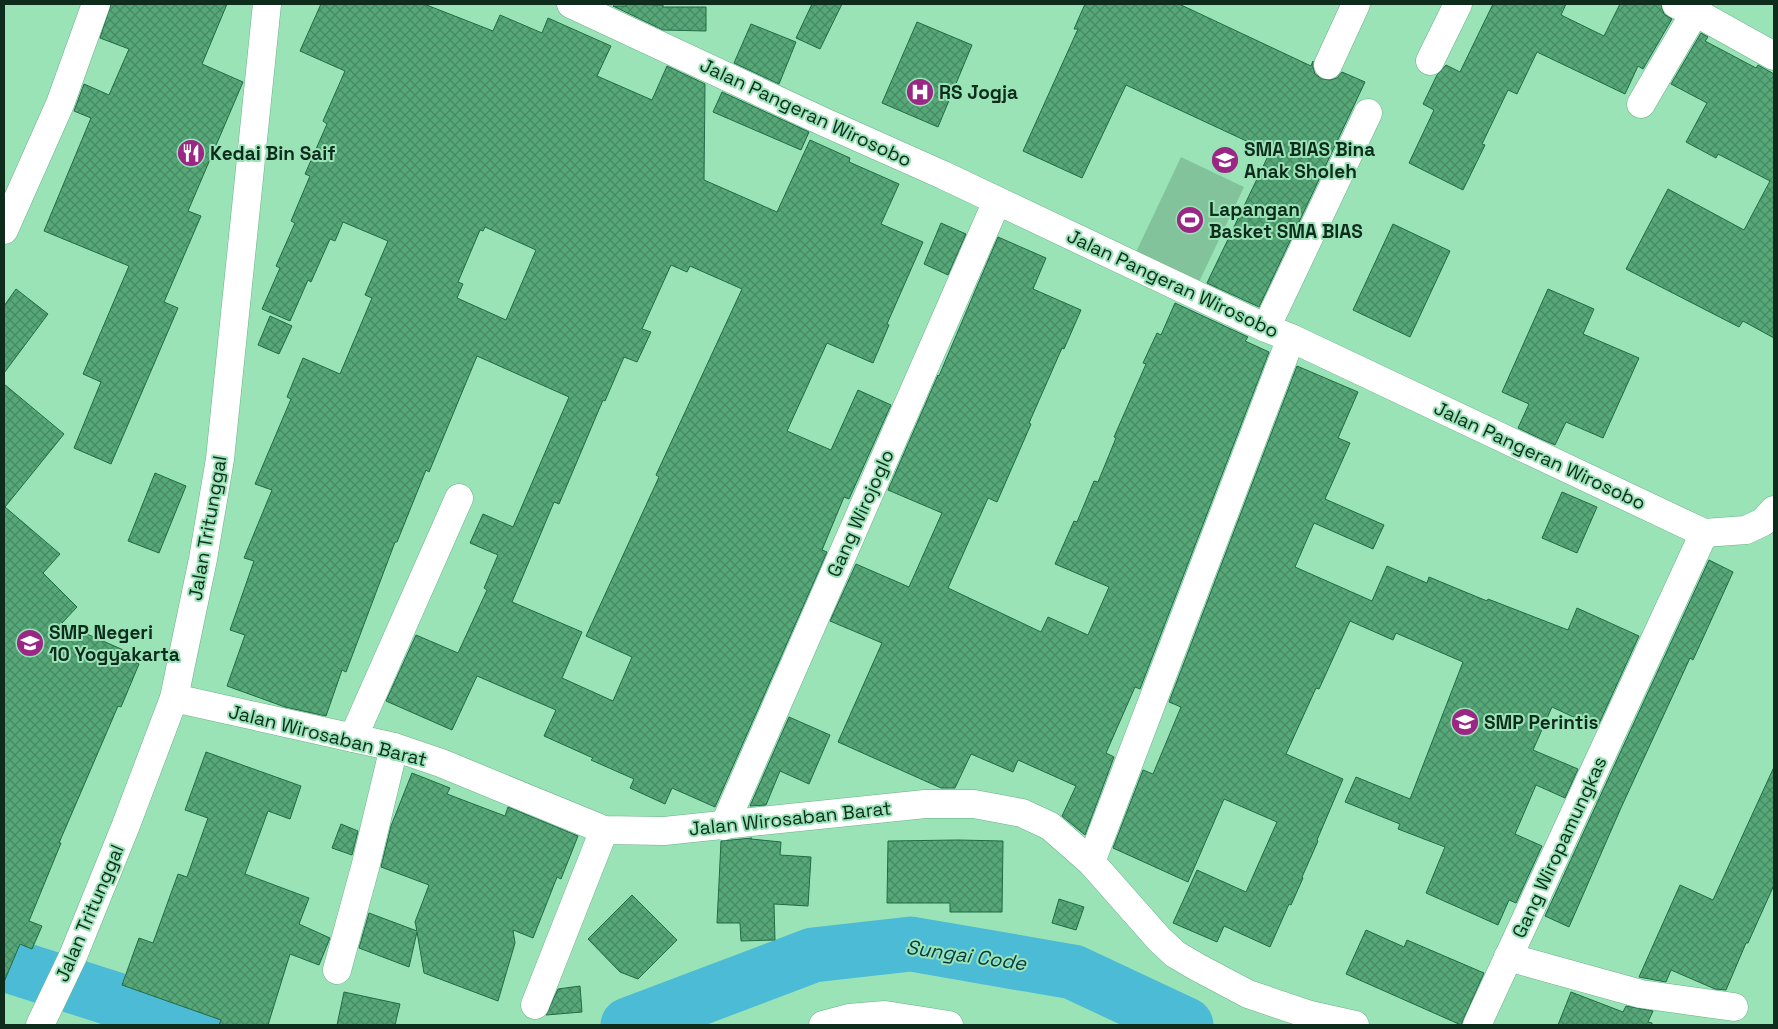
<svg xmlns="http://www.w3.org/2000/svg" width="1778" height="1029" font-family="'Space Grotesk',sans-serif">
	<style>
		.green { fill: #83c39c }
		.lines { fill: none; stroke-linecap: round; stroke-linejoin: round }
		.river { stroke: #4bbbd6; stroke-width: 55 }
		.building { fill: url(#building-cross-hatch); stroke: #216c45; fill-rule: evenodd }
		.street-casing { stroke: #6ab187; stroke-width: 29 }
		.secondary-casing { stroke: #6ab187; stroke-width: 29 }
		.street { stroke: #fff; stroke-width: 28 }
		.secondary { stroke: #fff; stroke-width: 28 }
		.labels { text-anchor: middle; stroke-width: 4; stroke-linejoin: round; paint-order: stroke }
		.poi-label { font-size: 19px; font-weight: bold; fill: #0e2c1c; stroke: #9ae3b7; text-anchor: start }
		.street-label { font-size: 19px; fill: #0e2c1c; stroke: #9ae3b7 }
		.water-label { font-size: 20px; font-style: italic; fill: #043a45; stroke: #9ae3b7 }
	</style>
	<defs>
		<pattern id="building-cross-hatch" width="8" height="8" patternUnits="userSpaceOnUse" patternTransform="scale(1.25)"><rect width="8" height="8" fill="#56a879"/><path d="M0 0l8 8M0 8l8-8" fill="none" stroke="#468962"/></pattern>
	</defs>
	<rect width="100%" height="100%" fill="#9ae3b7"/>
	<path class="green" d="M1181,157L1244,187L1199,282L1136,252Z"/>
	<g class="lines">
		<g class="river">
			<path d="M4,964L195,1025"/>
			<path d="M628,1025L813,955L911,944L1073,972L1186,1025"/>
		</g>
	</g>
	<g class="building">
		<path d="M111,4H227L202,64L243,82L188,211L201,216L164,302L178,308L111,464L74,448L101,382L83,374L129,266L44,231L91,118L74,111L84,84L109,95L129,49L100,38Z"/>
		<path d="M321,4H424L493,31L500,15L542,33L548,18L611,46L597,76L652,100L667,66L705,84L704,180L777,212L810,140L850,158L849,162L899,184L881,224L923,242L887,324L889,325L873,363L827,343L787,431L831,450L858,390L891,405L849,499L844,497L822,550L827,552L715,807L672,788L665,804L630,788L634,779L591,760L593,758L544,736L556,710L477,676L452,730L386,701L416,635L458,653L487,590L484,588L498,555L470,543L483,514L513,527L569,397L477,356L429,472L426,470L397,542H395L346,672L342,670L326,716L285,707L227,686L245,635L230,630L254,561L244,558L272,490L255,484L291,399L287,397L303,358L340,374L372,298L365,295L388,241L343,222L335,241L330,239L311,282L308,280L290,321L262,309L280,268L276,266L295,223L291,221L310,176L305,174L327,124L323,121L345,71L300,51ZM485,227L536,250L506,320L457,298L463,284L458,282L480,230L483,231ZM671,265L687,272L690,266L742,289L656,475L659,477L586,636L632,657L613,701L562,678L582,632L512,602L554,502L559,504L603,400L605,401L624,357L637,362L651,332L642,329Z"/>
		<path d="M626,4L663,5V7H706V31L663,30L613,6H626Z"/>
		<path d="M812,4H842L820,49L796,38Z"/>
		<path d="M1085,4H1179L1311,66L1313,61V67L1315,74L1322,79L1330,80L1337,78L1342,72L1365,82L1259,307L1207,283L1270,152L1126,85L1082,178L1023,151L1078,29H1074Z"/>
		<path d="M1493,4H1566L1561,15L1604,36L1620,4H1661L1664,14L1672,19L1643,69L1638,66L1625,94L1537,52L1517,94L1508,90L1482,144L1485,145L1463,190L1409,163L1434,110L1423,104L1437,75L1446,65L1460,72Z"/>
		<path d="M917,22L972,45L938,127L882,103Z"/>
		<path d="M751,24L796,42L779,84L734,63Z"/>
		<path d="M1701,33L1708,37L1705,41L1756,68L1758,65L1774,74V338L1743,321L1739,327L1626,269L1668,189L1744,230L1770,181L1718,154L1716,158L1686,142L1707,103L1671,84Z"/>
		<path d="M722,92L809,132L801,150L713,112Z"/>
		<path d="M941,223L966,234L948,275L924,264Z"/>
		<path d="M1393,224L1450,251L1410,337L1353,310Z"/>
		<path d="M998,237L1046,258L1033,289L1081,310L1064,349L1062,348L1029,423L1031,424L997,502L988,498L948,588L1041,632L1048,617L1088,635L1109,587L1055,564L1074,521L1077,522L1094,481L1098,482L1116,438L1114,437L1146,364L1143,363L1157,333L1161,335L1175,303L1248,337L1245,341L1269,352L1140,689L1135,687L1106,753L1114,757L1085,835L1062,816L1076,786L1018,760L1013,772L971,754L955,788H941L838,742L882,643L830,621L856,564L909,587L942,513L888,490L938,375L939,376Z"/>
		<path d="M16,289L48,314L4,373V306Z"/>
		<path d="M1548,289L1594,309L1583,334L1639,358L1603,438L1566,422L1555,445L1541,439L1518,428L1529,404L1502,392Z"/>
		<path d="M270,316L292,326L279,354L258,345Z"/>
		<path d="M1297,366L1358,392L1338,438L1350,443L1325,499L1384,525L1373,549L1314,523L1295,567L1372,601L1387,566L1427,583L1429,577L1487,601L1488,599L1568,630L1577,608L1639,636L1597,728L1552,707L1533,750L1578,769L1565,798L1536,785L1515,834L1542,846L1516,903L1509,900L1498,925L1426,893L1445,847L1398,829L1400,824L1345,802L1356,777L1410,799L1463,662L1396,633L1393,640L1350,621L1319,689L1316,688L1286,754L1343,779L1317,840L1318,841L1302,877L1303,878L1291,905L1289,904L1270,947L1224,926L1217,942L1173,923L1197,870L1246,892L1277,822L1224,799L1188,882L1113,848L1143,770L1153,774L1181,707L1169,702Z"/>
		<path d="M4,384L64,434L5,507L60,554L43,573L77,607L62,623L137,656L135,662L139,664L121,707L118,706L59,843H61L29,921L42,926L32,949L20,944L4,982Z"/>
		<path d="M155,473L186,486L159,553L128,541Z"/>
		<path d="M1562,492L1597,507L1577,553L1542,538Z"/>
		<path d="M1709,560L1733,572L1693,660L1690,658L1620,810L1569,927L1545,916Z"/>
		<path d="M789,717L830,735L809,784L780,771L766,805L750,806Z"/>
		<path d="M206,752L301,786L290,819L268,811L245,874L309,898L299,924L330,938L319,965L290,954L268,1025H219L221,1020L122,985L139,938L153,943L178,874L187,877L208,818L185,810Z"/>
		<path d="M1774,767V885L1748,943H1746L1726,990L1715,989L1671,970L1666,982L1639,977L1680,885L1713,900Z"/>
		<path d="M412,773L450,788L447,794L505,816L508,807L578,836L561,879L557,877L533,938L513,930L515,943L498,1001L424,973L417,932L409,967L359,948L369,913L417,931L415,922L429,885L381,867L391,826Z"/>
		<path d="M341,824L358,831L352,855L332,848Z"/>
		<path d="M752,838L751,839L781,842L780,855L811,857L808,906L774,904L775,940L741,941L740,923H717L721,841Z"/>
		<path d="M958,840L1003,841L1002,912H950V903H887L888,841Z"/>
		<path d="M632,895L677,940L638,979L620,972L588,939Z"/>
		<path d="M1059,899L1084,907L1076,930L1052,923Z"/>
		<path d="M1366,930L1404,947L1407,940L1484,973L1461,1025L1346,974Z"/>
		<path d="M580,986L582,1012L546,1015L558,989Z"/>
		<path d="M344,992L400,1004L395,1025H337Z"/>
		<path d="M1571,992L1623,1012L1626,1006L1653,1011L1648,1022L1652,1023V1025H1558Z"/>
	</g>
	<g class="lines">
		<defs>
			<g id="street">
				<path d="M571,4L824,122L943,175L1266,328L1291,338L1704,533L1746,530L1763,522L1774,510"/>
				<path d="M1676,4L1695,12L1774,56"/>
				<path d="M1430,61L1458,4"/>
				<path d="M1328,65L1356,4"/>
				<path d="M1641,104L1695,12"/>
				<path d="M4,230L60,104L96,4"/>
				<path d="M1266,328L1368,113"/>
				<path d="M174,698L394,747L441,763L604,830L664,831L925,804H974L1022,813L1050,826L1091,862L1159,939L1175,954L1197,967L1248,994L1310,1015L1355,1025"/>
				<path d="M353,738L459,498"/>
				<path d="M724,826L997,201"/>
				<path d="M1091,862L1291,338"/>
				<path d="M1508,957L1641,994L1734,1007"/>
				<path d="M337,970L366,864L394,747"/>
				<path d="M535,1005L604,830"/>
				<path d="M823,1025L849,1018L885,1015L949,1025"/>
				<path d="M1477,1025L1704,533"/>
			</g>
			<path id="secondary" d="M40,1025L73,956L126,825L174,698L203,559L220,459L267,4"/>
		</defs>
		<use href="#street" class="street-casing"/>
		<use href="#secondary" class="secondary-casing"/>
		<use href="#street" class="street"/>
		<use href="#secondary" class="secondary"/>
	</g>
	<defs>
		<symbol id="hospital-disc" viewBox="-11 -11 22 22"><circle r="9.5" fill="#9a2784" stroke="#9ae3b7"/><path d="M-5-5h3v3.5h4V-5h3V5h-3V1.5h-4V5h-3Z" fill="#fff"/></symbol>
		<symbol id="restaurant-disc" viewBox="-11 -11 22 22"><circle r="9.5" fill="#9a2784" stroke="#9ae3b7"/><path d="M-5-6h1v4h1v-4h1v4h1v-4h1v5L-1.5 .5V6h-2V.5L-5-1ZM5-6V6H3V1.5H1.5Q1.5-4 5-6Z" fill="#fff"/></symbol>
		<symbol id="school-disc" viewBox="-11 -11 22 22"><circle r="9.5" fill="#9a2784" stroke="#9ae3b7"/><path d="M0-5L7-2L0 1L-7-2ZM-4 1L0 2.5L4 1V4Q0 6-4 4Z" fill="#fff"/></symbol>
		<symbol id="stadium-disc" viewBox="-11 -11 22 22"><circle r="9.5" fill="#9a2784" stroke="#9ae3b7"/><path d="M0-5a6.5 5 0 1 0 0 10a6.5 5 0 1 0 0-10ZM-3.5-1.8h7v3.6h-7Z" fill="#fff"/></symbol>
	</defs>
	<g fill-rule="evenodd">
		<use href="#hospital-disc" x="904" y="76" width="32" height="32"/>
		<use href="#restaurant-disc" x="175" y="137" width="32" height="32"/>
		<use href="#school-disc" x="1209" y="144" width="32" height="32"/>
		<use href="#stadium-disc" x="1174" y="204" width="32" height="32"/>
		<use href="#school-disc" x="14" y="627" width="32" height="32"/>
		<use href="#school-disc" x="1449" y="706" width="32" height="32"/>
	</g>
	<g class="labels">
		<g class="poi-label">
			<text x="939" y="99">RS Jogja</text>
			<text x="1244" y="156">SMA BIAS Bina<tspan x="1244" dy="22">Anak Sholeh</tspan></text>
			<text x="210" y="160">Kedai Bin Saif</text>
			<text x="1209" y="216">Lapangan<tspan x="1209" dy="22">Basket SMA BIAS</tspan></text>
			<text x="49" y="639">SMP Negeri<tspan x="49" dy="22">10 Yogyakarta</tspan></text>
			<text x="1484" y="729">SMP Perintis</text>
		</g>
		<g class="street-label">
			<text transform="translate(806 112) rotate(25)" y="7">Jalan Pangeran Wirosobo</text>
			<text transform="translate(1173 283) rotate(25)" y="7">Jalan Pangeran Wirosobo</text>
			<text transform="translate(1540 455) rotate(25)" y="7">Jalan Pangeran Wirosobo</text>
			<text transform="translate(860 513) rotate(-66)" y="7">Gang Wirojoglo</text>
			<text transform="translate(207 528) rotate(-80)" y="7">Jalan Tritunggal</text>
			<text transform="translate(328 735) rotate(14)" y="7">Jalan Wirosaban Barat</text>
			<text transform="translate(790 818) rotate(-6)" y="7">Jalan Wirosaban Barat</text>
			<text transform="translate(1559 847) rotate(-65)" y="7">Gang Wiropamungkas</text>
			<text transform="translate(89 913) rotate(-67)" y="7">Jalan Tritunggal</text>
		</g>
		<g class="water-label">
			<text transform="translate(966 955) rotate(8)" y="7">Sungai Code</text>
		</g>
	</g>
	<rect width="1778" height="1029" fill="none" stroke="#0e2c1c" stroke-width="10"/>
</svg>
